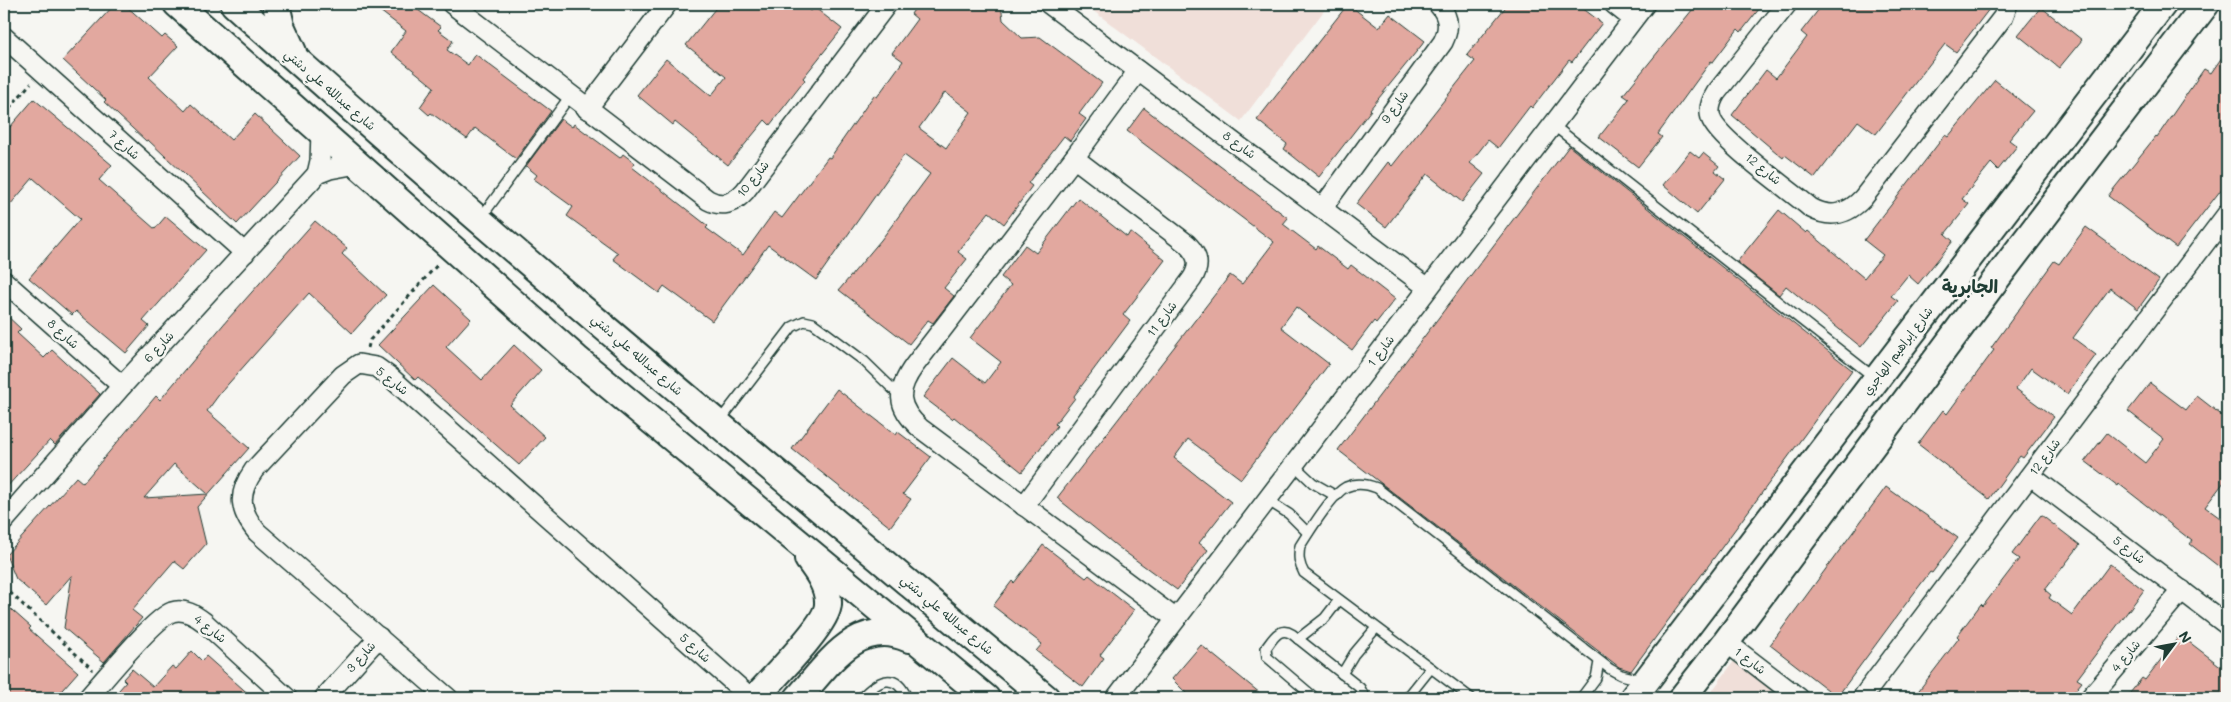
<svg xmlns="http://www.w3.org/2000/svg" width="2231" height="702" font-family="Mali,'Playpen Sans Arabic',sans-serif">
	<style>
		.built { fill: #f0dfd9 }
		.building { fill: #e2a89f; stroke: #1f3d34; fill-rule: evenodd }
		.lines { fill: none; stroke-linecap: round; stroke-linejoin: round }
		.lane-casing { stroke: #1f3d34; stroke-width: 12 }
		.street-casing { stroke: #1f3d34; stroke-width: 22 }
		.secondary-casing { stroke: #1f3d34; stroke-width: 30 }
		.path { stroke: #1f3d34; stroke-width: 3; stroke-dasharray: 4 4; stroke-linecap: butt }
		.lane { stroke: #f6f6f2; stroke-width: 9 }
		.street { stroke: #f6f6f2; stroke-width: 19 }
		.secondary { stroke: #f6f6f2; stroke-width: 26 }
		.labels { text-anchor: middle; stroke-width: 5; stroke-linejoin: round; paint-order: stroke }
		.street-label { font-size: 12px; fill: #1f3d34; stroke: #f6f6f2 }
		.district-label { font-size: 18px; font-weight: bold; fill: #1f3d34; stroke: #f6f6f2 }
	</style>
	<rect width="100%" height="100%" fill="#f6f6f2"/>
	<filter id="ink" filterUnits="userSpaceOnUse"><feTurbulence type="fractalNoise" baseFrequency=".02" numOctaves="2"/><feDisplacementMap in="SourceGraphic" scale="10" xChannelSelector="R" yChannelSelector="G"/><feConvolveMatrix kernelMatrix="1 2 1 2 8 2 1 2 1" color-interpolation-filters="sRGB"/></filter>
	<g filter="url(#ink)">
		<g class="built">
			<path d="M1084,4H1329L1241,121Z"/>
			<path d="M1740,653L1799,698H1707Z"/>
		</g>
		<g class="building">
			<path d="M115,4H124L162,38L165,35L178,46L149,77L185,111L191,104L231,140L255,114L300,156L237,224L148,140L146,141L104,102L106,100L63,60Z"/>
			<path d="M371,4H410L441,27L438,30L453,41L447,50L468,65L475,54L551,111L516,159L475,128L467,139L431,113L429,115L420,107L434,87L391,52L406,31Z"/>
			<path d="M719,4H803L811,11L814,7L842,29L803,78L805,80L770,125L765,120L728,165L675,122L673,125L637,95L666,59L711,96L726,77L686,45Z"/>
			<path d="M918,4H1001L1003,20L1022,38L1040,37L1102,83L1079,114L1086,119L1070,141L1064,136L1028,183L1032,186L1004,224L989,212L958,252L967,259L944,288L954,296L933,323L928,320L909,344L839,290L881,240L930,174L904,155L816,280L768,245L712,321L664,286L659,293L613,259L618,253L567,216L573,207L534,179L537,175L526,166L561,119L572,127L574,124L620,158L623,154L635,163L632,167L708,226L706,228L743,255L774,212L782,218L828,157L830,158L874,95L877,97L903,61L892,53L917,19L911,14ZM945,92L971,112L946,148L919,128Z"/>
			<path d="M1348,4L1379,28L1390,14L1425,41L1370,109L1371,110L1319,177L1284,149L1287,144L1257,120Z"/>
			<path d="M1508,4H1577L1602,23L1572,62L1569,60L1532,108L1530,106L1498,148L1488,140L1470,163L1484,174L1462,202L1427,174L1386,227L1356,204L1388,162L1392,166L1475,61L1467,55Z"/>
			<path d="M1697,4H1763L1741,32L1738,29L1713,62L1711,61L1658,134L1662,137L1638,167L1599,137L1629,99L1623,95Z"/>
			<path d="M1823,4H1993L1956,52L1945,44L1876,134L1858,121L1815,178L1785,155L1783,158L1732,115L1766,70L1776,78L1807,37L1801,32Z"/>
			<path d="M2041,7L2082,40L2059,68L2018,35Z"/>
			<path d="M2227,50V182L2176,248L2108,196L2156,136L2157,137L2204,69L2211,73Z"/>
			<path d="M1995,80L2033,111L2009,140L2017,146L1998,170L1991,163L1962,199L1969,204L1945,234L1953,241L1918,284L1908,275L1891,296L1898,301L1861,347L1786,286L1779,295L1737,262L1779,210L1806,233L1808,231L1864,278L1883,255L1864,240L1945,135L1948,137Z"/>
			<path d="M34,99L112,165L99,180L155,229L166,216L206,250L143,321L149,326L126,353L76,311L72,315L29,278L80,219L33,178L4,212V134Z"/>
			<path d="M1144,108L1288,218L1283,224L1316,249L1318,246L1348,269L1351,265L1395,299L1376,323L1374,321L1352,350L1296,307L1281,327L1329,364L1241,479L1188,439L1174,458L1231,502L1199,543L1208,550L1177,590L1118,547L1057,498L1230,275L1242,284L1274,242L1127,131Z"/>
			<path d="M1569,146L1852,370L1631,671L1619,667L1338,450Z"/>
			<path d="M1690,151L1699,158L1703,153L1719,166L1715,171L1725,179L1697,214L1663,185Z"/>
			<path d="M1078,198L1127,237L1130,232L1165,260L1123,315L1130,321L1074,396L1075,398L1055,424L1057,426L1022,472L954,417L952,419L923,397L953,358L985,383L1001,362L970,338L1011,285L1001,277L1025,245L1036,253Z"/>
			<path d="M315,221L347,248L342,254L386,295L352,333L309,293L221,392L207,411L249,448L197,507L206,544L184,569L174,561L132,610L142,618L104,662L64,628L72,575L46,605L16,579L6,555L76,477L83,483L156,396L160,400L228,319ZM174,464L208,494L144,498Z"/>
			<path d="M2086,227L2159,280L2138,309L2110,288L2073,338L2096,355L2067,394L2031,368L2016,389L2054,417L2023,458L2020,456L1989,499L1918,444L1943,410L1947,414L1994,350L1991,348L2054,261L2059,264Z"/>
			<path d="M434,285L471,319L446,347L482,380L514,345L541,370L510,405L545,437L519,465L418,377L415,380L378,345Z"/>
			<path d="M4,313L21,329L17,333L44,358L52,350L100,394L55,445L50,440L4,490Z"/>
			<path d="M2150,383L2186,410L2197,396L2224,417L2222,420L2227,424V478L2205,507L2227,523V573L2190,544L2192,541L2119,484L2118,486L2085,461L2107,433L2145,463L2164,439L2128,411Z"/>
			<path d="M837,389L896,435L898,432L931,457L903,494L911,499L890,527L792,449Z"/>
			<path d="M1886,487L1958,538L1932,573L1930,572L1902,609L1837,697L1770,645Z"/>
			<path d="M2041,515L2080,545L2045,590L2051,595L2049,598L2072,615L2110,564L2144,590L2077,679L2082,682L2069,698H1913L1959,638L1957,636L1981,604L1983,606L2019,559L2012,554Z"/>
			<path d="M1043,545L1086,578L1089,575L1134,610L1100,655L1104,658L1083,687L1036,651L1042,644L993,606L1012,581L1014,583Z"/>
			<path d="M4,603L31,627L29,629L78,672L55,698H4Z"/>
			<path d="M2180,635L2227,671V688L2219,698H2126L2142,678L2145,680Z"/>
			<path d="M1201,645L1266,698H1191L1172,679Z"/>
			<path d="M192,651L202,661L206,656L253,698H112L126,682L123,679L132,669L153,687L172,666L176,669Z"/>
		</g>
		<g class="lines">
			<defs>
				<g id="lane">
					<path d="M1553,125L1875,378"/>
					<path d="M480,219L570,96"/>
					<path d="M719,422L792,327L804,321L813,323L864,361L901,397"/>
					<path d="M1294,465L1313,483L1336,496"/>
					<path d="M1267,500L1289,514L1308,533"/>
					<path d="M1298,639L1325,618L1339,600"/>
					<path d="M1342,674L1354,654L1376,628"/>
					<path d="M861,698C877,681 895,670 907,698"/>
					<path d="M1315,698L1267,657L1266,648C1273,639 1279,626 1292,634L1360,688L1365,698"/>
					<path d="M1407,698L1431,668"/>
					<path d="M1471,698L1304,573C1299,564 1298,557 1300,546C1309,532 1332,494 1346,487C1357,482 1367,484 1377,488L1610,669L1621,675L1642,680"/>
					<path d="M1581,698L1596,678L1599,662"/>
				</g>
				<g id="street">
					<path d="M452,4L708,200C723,208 734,203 745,191L887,4"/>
					<path d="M1049,4L1428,288"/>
					<path d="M1614,4L1633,19"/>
					<path d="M1787,4L1716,93C1711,101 1708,109 1711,118C1717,139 1791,191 1811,208C1831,219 1848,214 1863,198L2003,17L2008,4"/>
					<path d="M4,37L245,253"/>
					<path d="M1138,71L1074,158L914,366C896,391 897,407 920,428L1176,619"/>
					<path d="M587,109L667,4"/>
					<path d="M317,174L320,161L321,132"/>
					<path d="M1323,207L1443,42C1450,28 1449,16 1438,4"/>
					<path d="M4,281L122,386"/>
					<path d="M2031,476L2227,625"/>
					<path d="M1024,506L1192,279C1201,265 1198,255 1187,244L1074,158"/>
					<path d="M4,521L122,386L317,174L330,169L357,164"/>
					<path d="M1726,642L1799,698"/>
					<path d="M88,698C104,680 153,619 172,612C184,608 195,615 204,622L287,698"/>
					<path d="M324,698L379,637"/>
					<path d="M448,698L257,532C239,510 237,494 254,470L343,375L359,364L376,367L390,377L751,698"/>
					<path d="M1116,698L1645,4"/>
					<path d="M1862,698L2227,214"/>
					<path d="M2090,698L2182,590"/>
				</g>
				<g id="secondary">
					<path d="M177,4L577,359L986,698"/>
					<path d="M234,4C498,242 773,470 1046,698"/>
					<path d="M276,4L281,26L293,52"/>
					<path d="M755,698C770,681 828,624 828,604C829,587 817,571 808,559"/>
					<path d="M798,698C828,665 858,615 909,639"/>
					<path d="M1633,698L2163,4"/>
					<path d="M1682,698L1726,642L1991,286L2206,4"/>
				</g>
			</defs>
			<use href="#lane" class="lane-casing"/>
			<use href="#street" class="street-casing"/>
			<use href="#secondary" class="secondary-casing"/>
			<g class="path">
				<path d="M4,114L31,83"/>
				<path d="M368,348L370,340L438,264"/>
				<path d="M4,587L93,670"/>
			</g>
			<use href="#lane" class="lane"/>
			<use href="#street" class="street"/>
			<use href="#secondary" class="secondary"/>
		</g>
	</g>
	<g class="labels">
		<g class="street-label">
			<text transform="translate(330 90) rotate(41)" y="4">شارع عبدالله علي دشتي</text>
			<text transform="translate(1395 107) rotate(-54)" y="4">شارع 9</text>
			<text transform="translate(124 145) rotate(42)" y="4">شارع 7</text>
			<text transform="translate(1239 145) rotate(36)" y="4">شارع 8</text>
			<text transform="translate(1763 169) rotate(39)" y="4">شارع 12</text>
			<text transform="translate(753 179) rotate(-51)" y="4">شارع 10</text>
			<text transform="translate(1162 319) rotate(-53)" y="4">شارع 11</text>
			<text transform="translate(63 334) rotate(42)" y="4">شارع 8</text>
			<text transform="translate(159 347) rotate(-47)" y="4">شارع 6</text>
			<text transform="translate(1381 351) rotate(-53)" y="4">شارع 1</text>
			<text transform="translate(1898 351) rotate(-53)" y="4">شارع إبراهيم الهاجري</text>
			<text transform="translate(637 355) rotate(41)" y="4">شارع عبدالله علي دشتي</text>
			<text transform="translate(392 381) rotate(38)" y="4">شارع 5</text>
			<text transform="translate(2045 457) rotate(-53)" y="4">شارع 12</text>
			<text transform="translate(2129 550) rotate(37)" y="4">شارع 5</text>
			<text transform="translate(947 615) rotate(40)" y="4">شارع عبدالله علي دشتي</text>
			<text transform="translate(210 629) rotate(38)" y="4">شارع 4</text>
			<text transform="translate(695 648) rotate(42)" y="4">شارع 5</text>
			<text transform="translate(2126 656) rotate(-50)" y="4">شارع 4</text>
			<text transform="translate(361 657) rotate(-48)" y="4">شارع 3</text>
			<text transform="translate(1750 661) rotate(37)" y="4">شارع 1</text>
		</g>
		<g class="district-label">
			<text x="1970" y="293">الجابرية</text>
		</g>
	</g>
	<rect width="2231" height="702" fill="none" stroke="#f6f6f2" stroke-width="20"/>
	<rect x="10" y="10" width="2211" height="682" fill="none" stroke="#1f3d34" stroke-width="2" filter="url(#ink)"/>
	<g transform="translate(2174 644) rotate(58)" stroke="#f6f6f2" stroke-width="4" paint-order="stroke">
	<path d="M0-4L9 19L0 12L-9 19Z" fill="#1f3d34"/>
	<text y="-8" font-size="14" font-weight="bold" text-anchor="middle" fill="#1f3d34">N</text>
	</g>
</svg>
